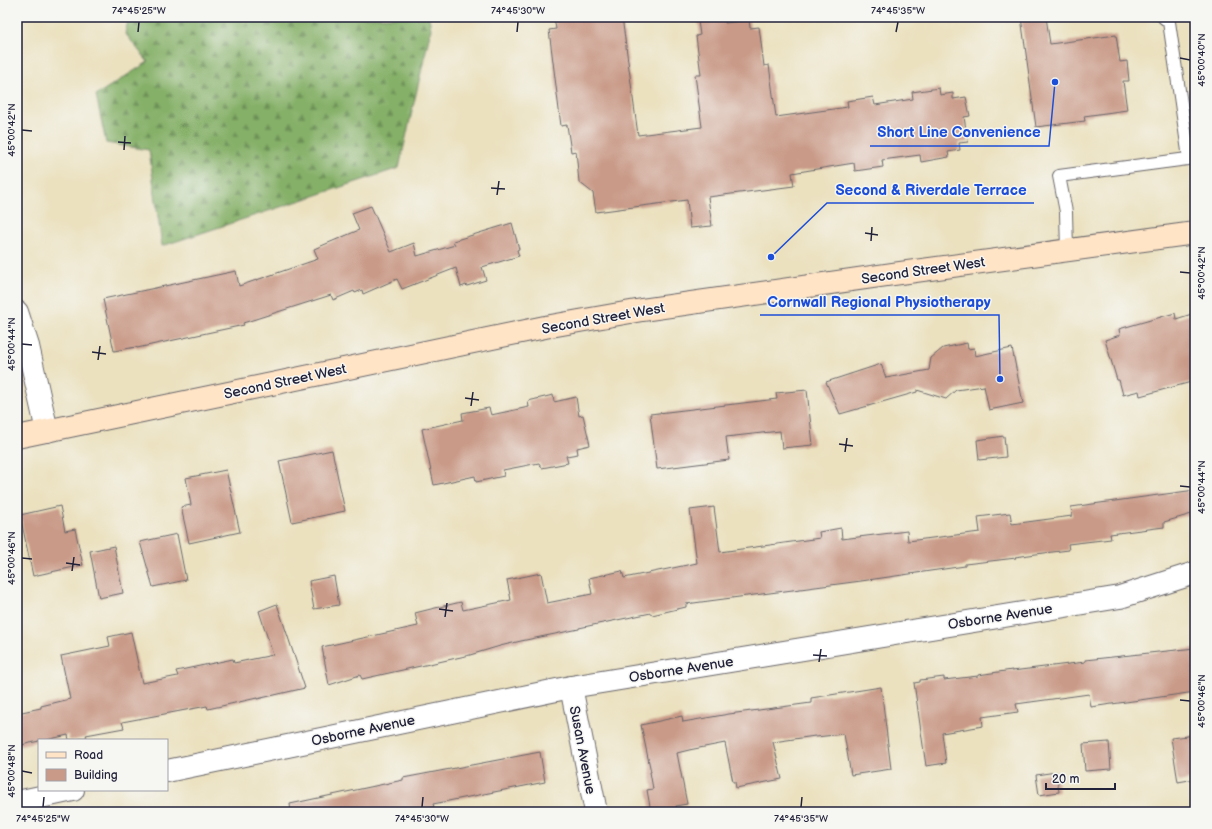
<svg xmlns="http://www.w3.org/2000/svg" width="1212" height="829" font-family="'Balsamiq Sans',sans-serif">
	<style>
		.forest { fill: url(#forest-firs); stroke: #546952 }
		.building { fill: #c99a87 }
		.lines { fill: none; stroke-linecap: round; stroke-linejoin: round }
		.service-casing { stroke: #686569; stroke-width: 14 }
		.minor-casing { stroke: #686569; stroke-width: 24 }
		.secondary-casing { stroke: #686569; stroke-width: 24 }
		.service { stroke: #fff; stroke-width: 12 }
		.minor { stroke: #fff; stroke-width: 22 }
		.secondary { stroke: #ffe4c6; stroke-width: 22 }
		.ticks { fill: none; stroke: #22223b; stroke-width: 1.5 }
		.labels { text-anchor: middle; stroke-width: 3; stroke-linejoin: round; paint-order: stroke }
		.street-label { font-size: 14px; fill: #22223b; stroke: #f6f6f2 }
		.leader { fill: none; stroke: #1d4ed8; stroke-width: 1.5 }
		.callout-dot { fill: #1d4ed8; stroke: #f6f6f2; stroke-width: 1.5 }
		.callout-label { font-size: 15px; text-anchor: middle; font-weight: bold; fill: #1d4ed8; stroke: #f6f6f2; stroke-width: 3; stroke-linejoin: round; paint-order: stroke }
		.neatline { fill: none; stroke: #22223b; stroke-width: 1.5 }
		.ticks-label { font-size: 10px; text-anchor: middle; fill: #22223b }
	</style>
	<defs>
		<pattern id="forest-firs" width="22" height="20" patternUnits="userSpaceOnUse"><rect width="22" height="20" fill="#85b068"/><path d="M5 1l3.5 6h-7zM16 11l3.5 6h-7z" fill="#6c8f57"/></pattern>
	</defs>
	<rect width="100%" height="100%" fill="#f6f6f2"/>
	<filter id="ink" filterUnits="userSpaceOnUse"><feTurbulence type="fractalNoise" baseFrequency=".025" numOctaves="2"/><feDisplacementMap in="SourceGraphic" scale="8" xChannelSelector="R" yChannelSelector="G"/><feConvolveMatrix kernelMatrix="1 2 1 2 8 2 1 2 1" color-interpolation-filters="sRGB"/></filter>
	<filter id="wash" filterUnits="userSpaceOnUse"><feTurbulence type="fractalNoise" baseFrequency=".012" numOctaves="4" result="noise"/><feDisplacementMap in="SourceGraphic" scale="16" xChannelSelector="R" yChannelSelector="G"/><feGaussianBlur stdDeviation="0.9" result="paint"/><feColorMatrix in="noise" values="0 0 0 0 0 0 0 0 0 0 0 0 0 0 0 0 0 1.4 0 .05"/><feComposite in="paint" operator="in"/></filter>
	<g filter="url(#wash)">
		<rect width="100%" height="100%" fill="#ebe1bf"/>
		<path class="forest" d="M129,17H429L431,29L399,168L162,246L149,150L106,143L96,95L148,62L125,33Z"/>
		<g id="blocks">
			<g class="building">
				<path d="M554,17H622L638,135L702,127L695,75H701L696,36L700,35L698,21L725,17V23L749,20L750,28L759,27L764,66L769,65L776,117L848,107L847,101L873,97L875,105L913,99L912,92L939,88L940,95L953,93V99L966,97L970,116L964,117L968,142L959,143L960,150L948,152L949,157L921,162L920,155L882,160L883,167L855,171L854,163L792,173L794,186L708,197L712,226L690,228L687,200L596,212L593,193L579,182L576,151L571,152L567,125L561,126L549,30L556,29Z"/>
				<path d="M1021,17H1046L1050,44L1116,35L1120,62L1127,61L1129,81H1123L1127,110L1084,116L1085,121L1036,127Z"/>
				<path d="M371,206L391,252L414,243L417,256L455,245L453,241L512,223L519,249L517,250L519,256L482,267L486,280L467,286L466,285L461,287L456,268L402,289L397,279L363,294L362,290L355,293L354,291L333,300L331,295L243,323L244,325L137,348L136,347L114,351L103,299L236,271L239,286L318,259L314,249L359,230L352,213Z"/>
				<path d="M1175,313L1176,319L1195,313V381L1140,396L1139,391L1123,395L1119,380H1117L1105,340L1120,335L1119,329Z"/>
				<path d="M967,343L968,349L974,348L975,356L1012,348L1023,403L989,410L984,386L956,390L946,399L917,390V392L840,414L826,382L881,364L886,378L929,370L931,358L943,348Z"/>
				<path d="M807,390L813,445L782,448L780,431L726,437L729,460L657,469L650,414L777,399L776,393Z"/>
				<path d="M553,395L554,402L576,397L579,416L583,415L590,445L577,448L578,454L566,456L568,463L542,468L539,463L503,470L504,476L476,482L475,476L434,485L422,429L463,420L462,413L489,408L491,415L529,407L528,401Z"/>
				<path d="M1004,436L1006,457L979,460L977,440Z"/>
				<path d="M332,450L345,511L292,522L279,461Z"/>
				<path d="M226,470L240,532L189,543L181,507L191,505L186,478Z"/>
				<path d="M1195,490V513L1164,522V527L1110,534L1111,539L1068,544L1069,550L1036,554L1015,557L1016,558L965,564V566L861,581L686,604V607L652,615L651,613L593,625L579,628V629L521,641L500,646L470,655L362,679L360,675L329,685L322,647L418,626L415,613L431,609L461,602L463,610L511,600L507,580L541,573L547,603L592,594L589,578L622,571L624,578L697,563L690,510L714,507L720,552L820,538L819,532L841,528L842,539L907,531L908,541L980,532L978,517L1010,513L1012,524L1072,516L1071,507Z"/>
				<path d="M60,506L65,531L75,529L83,565L33,576L20,515Z"/>
				<path d="M177,534L186,580L153,587L140,542Z"/>
				<path d="M114,546L123,593L99,598L90,551Z"/>
				<path d="M334,576L339,605L314,609L309,581Z"/>
				<path d="M277,604L305,688L257,699V698L208,709L207,706L122,722L124,728L86,735L87,737L75,740H69L68,735L46,740H39V741L17,746V713L41,708V706L70,699L61,656L110,646L108,637L131,632L142,683L178,676L176,671L233,659L234,663L273,655L259,611Z"/>
				<path d="M1195,648V692L1091,707L1089,694L1016,704L1018,712L982,717L983,726L942,733L946,763L926,766L914,683L920,682V680L944,677V680L978,676V675L1012,670V671L1085,662V660Z"/>
				<path d="M881,687L891,769L851,775L844,734L816,737L815,736L773,742L782,779L736,788L735,782H733L725,743L689,750L677,753L687,804L676,806L677,812H651L647,790L653,789L650,772H651L641,725L682,716L683,722L729,714L811,703V698Z"/>
				<path d="M1195,735V779L1178,782L1171,738Z"/>
				<path d="M1109,742L1111,769L1085,771L1083,744Z"/>
				<path d="M540,752L545,782L433,804L434,807L408,812H291L290,804L403,780V778Z"/>
				<path d="M1056,772L1059,792L1039,795L1036,775Z"/>
			</g>
		</g>
	</g>
	<g filter="url(#ink)">
		<use href="#blocks" fill-opacity="0" stroke="#686569" stroke-width="1"/>
		<g class="lines">
			<defs>
				<g id="service">
					<path d="M1163,17L1169,22L1189,158"/>
					<path d="M1067,251L1066,212L1059,176L1195,158"/>
				</g>
				<g id="minor">
					<path d="M17,312L28,346L47,431"/>
					<path d="M571,687L596,812"/>
					<path d="M167,771L571,687L1120,597L1195,573"/>
					<path d="M17,802L73,790"/>
				</g>
				<path id="secondary" d="M17,437L545,327L642,310L893,274L1195,233"/>
			</defs>
			<use href="#service" class="service-casing"/>
			<use href="#minor" class="minor-casing"/>
			<use href="#secondary" class="secondary-casing"/>
			<use href="#service" class="service"/>
			<use href="#minor" class="minor"/>
			<use href="#secondary" class="secondary"/>
		</g>
	</g>
	<path class="ticks" d="M138,32L139,22M517,32L518,22M896,32L898,22M1180,58L1190,60M22,130L32,131M118,142L131,143M124,150L125,136M491,188L505,189M497,195L499,181M865,233L878,235M871,241L872,227M1180,272L1190,273M22,344L32,345M92,352L106,354M98,360L100,346M465,398L479,400M471,406L473,392M839,444L853,446M845,452L847,438M1180,486L1190,487M22,558L32,559M66,563L80,565M72,571L74,557M439,609L453,611M445,617L447,603M813,655L827,656M819,662L821,649M1180,700L1190,701M22,771L32,773M43,807L44,797M422,807L423,797M801,807L802,797"/>
	<g class="labels">
		<g class="street-label">
			<text transform="translate(923 270) rotate(-8)" y="5">Second Street West</text>
			<text transform="translate(603 318) rotate(-10)" y="5">Second Street West</text>
			<text transform="translate(285 381) rotate(-12)" y="5">Second Street West</text>
			<text transform="translate(1000 616) rotate(-9)" y="5">Osborne Avenue</text>
			<text transform="translate(681 669) rotate(-9)" y="5">Osborne Avenue</text>
			<text transform="translate(363 730) rotate(-12)" y="5">Osborne Avenue</text>
			<text transform="translate(583 750) rotate(79)" y="5">Susan Avenue</text>
		</g>
	</g>
	<path class="leader" d="M1055 82L1049 146H870M771 257L827 203H1034M1000 379L999 315H760"/>
	<g class="callout-dot">
		<circle cx="1055" cy="82" r="4"/>
		<circle cx="771" cy="257" r="4"/>
		<circle cx="1000" cy="379" r="4"/>
	</g>
	<g class="callout-label">
		<text x="959" y="137">Short Line Convenience</text>
		<text x="931" y="195">Second &amp; Riverdale Terrace</text>
		<text x="879" y="307">Cornwall Regional Physiotherapy</text>
	</g>
	<rect width="1212" height="829" fill="none" stroke="#f6f6f2" stroke-width="44"/>
	<rect x="38" y="739" width="130" height="52" fill="#f6f6f2" stroke="#a1a1a9"/>
	<rect x="46" y="752" width="20" height="6" fill="#ffe4c6" stroke="#a1a1a9"/>
	<text x="74" y="759" font-size="12" fill="#22223b">Road</text>
	<rect x="46" y="769" width="20" height="12" fill="#c99a87" stroke="#a1a1a9"/>
	<text x="74" y="779" font-size="12" fill="#22223b">Building</text>
	<path d="M1046 783v6h69v-6" fill="none" stroke="#22223b" stroke-width="2"/>
	<text x="1052" y="783" font-size="12" fill="#22223b" stroke="#f6f6f2" stroke-width="3" paint-order="stroke">20 m</text>
	<rect x="22" y="22" width="1168" height="785" class="neatline"/>
	<g class="ticks-label">
		<text x="139" y="14">74°45'25"W</text>
		<text x="518" y="14">74°45'30"W</text>
		<text x="898" y="14">74°45'35"W</text>
		<text transform="translate(1201 60) rotate(-90)" y="4">45°00'40"N</text>
		<text transform="translate(11 130) rotate(-90)" y="4">45°00'42"N</text>
		<text transform="translate(1201 273) rotate(-90)" y="4">45°00'42"N</text>
		<text transform="translate(11 344) rotate(-90)" y="4">45°00'44"N</text>
		<text transform="translate(1201 487) rotate(-90)" y="4">45°00'44"N</text>
		<text transform="translate(11 558) rotate(-90)" y="4">45°00'46"N</text>
		<text transform="translate(1201 701) rotate(-90)" y="4">45°00'46"N</text>
		<text transform="translate(11 771) rotate(-90)" y="4">45°00'48"N</text>
		<text x="43" y="822">74°45'25"W</text>
		<text x="422" y="822">74°45'30"W</text>
		<text x="801" y="822">74°45'35"W</text>
	</g>
</svg>
